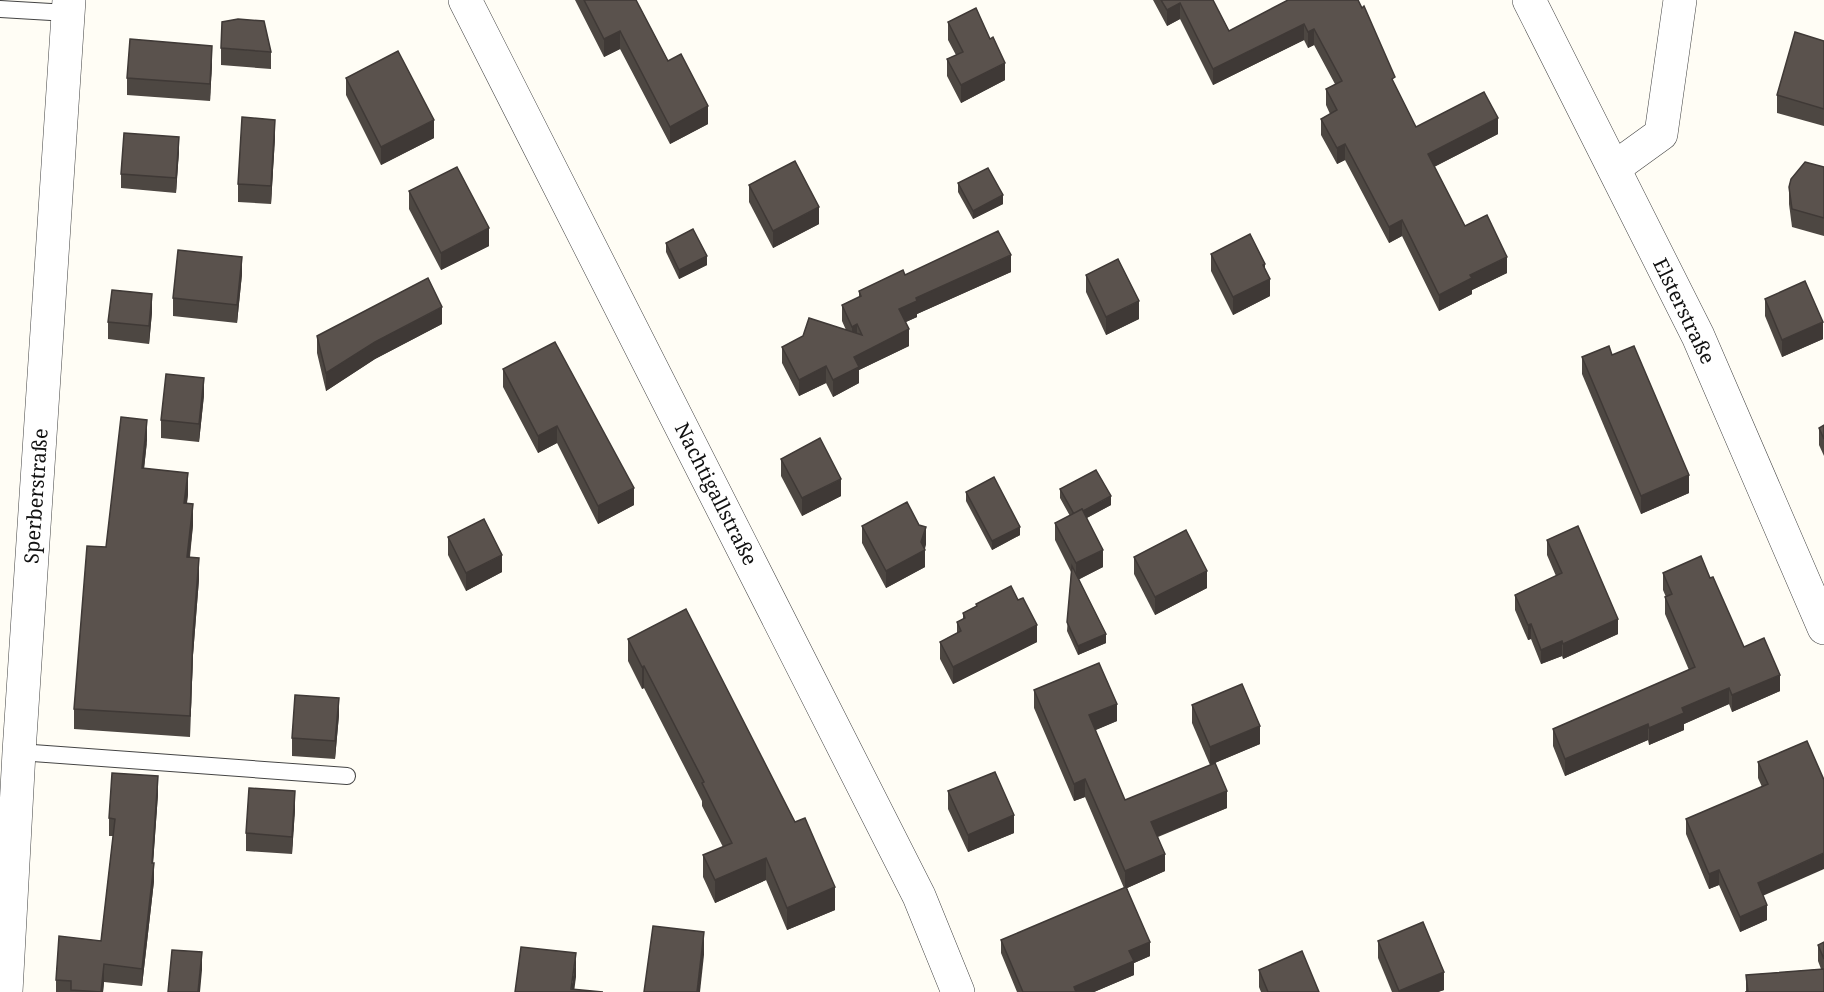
<svg xmlns="http://www.w3.org/2000/svg" width="1824" height="992" font-family="'Noto Serif',serif">
	<style>
		.lines { fill: none; stroke-linecap: round; stroke-linejoin: round }
		.service-casing { stroke: #444; stroke-width: 18 }
		.minor-casing { stroke: #444; stroke-width: 34 }
		.service { stroke: #fff; stroke-width: 16 }
		.minor { stroke: #fff; stroke-width: 33 }
		.wall { fill: #4d4742 }
		.shaded-wall { fill: #3f3936 }
		.building { fill: #5a524d; stroke: #3f3936; stroke-width: 1.5 }
		.labels { text-anchor: middle; stroke-width: 6; stroke-linejoin: round; paint-order: stroke }
		.street-label { font-size: 20px; fill: #111; stroke: #fff }
	</style>
	<rect width="100%" height="100%" fill="#fffdf5"/>
	<g class="lines">
		<defs>
			<g id="service">
				<path d="M0,9L68,13"/>
				<path d="M19,752L347,776"/>
			</g>
			<g id="minor">
				<path d="M465,0L919,896L958,992"/>
				<path d="M1529,0L1698,336L1824,628"/>
				<path d="M1614,168L1661,134L1680,0"/>
				<path d="M6,992L19,752L69,0"/>
			</g>
		</defs>
		<use href="#service" class="service-casing"/>
		<use href="#minor" class="minor-casing"/>
		<use href="#service" class="service"/>
		<use href="#minor" class="minor"/>
	</g>
	<g class="wall">
		<path d="M575,0H636L668,61L708,124L670,144L620,49L604,57Z"/>
		<path d="M1153,0H1213L1229,31L1288,0L1395,85L1416,127L1498,134L1434,167L1465,226L1507,273L1472,290V294L1439,311L1402,236L1389,243L1345,160L1337,164L1321,135V119L1330,114L1326,105V89L1335,84L1314,45L1308,48L1304,40L1213,85L1180,19L1167,26Z"/>
		<path d="M948,22L1005,80L961,103L947,76V59L956,55L948,40Z"/>
		<path d="M1824,41V126L1777,113V95Z"/>
		<path d="M221,48L271,52V69L221,65Z"/>
		<path d="M212,63L210,101L127,95V78Z"/>
		<path d="M346,78L434,138L381,165L346,95Z"/>
		<path d="M275,137L271,204L238,202V184Z"/>
		<path d="M179,151L176,193L121,188V174Z"/>
		<path d="M1824,167V236L1792,227L1789,204V187Z"/>
		<path d="M958,183L1003,204L973,219L958,192Z"/>
		<path d="M749,185L819,224L773,248L749,202Z"/>
		<path d="M409,191L489,246L441,270L409,209Z"/>
		<path d="M666,243L707,265L679,279L666,252Z"/>
		<path d="M1211,254L1265,269L1270,296L1233,315L1211,271Z"/>
		<path d="M1011,272L917,314V317L906,322L909,346L859,370V383L833,397L826,383L799,396L782,363V347L846,330L842,321V305L859,297V291L905,275Z"/>
		<path d="M242,274L237,323L173,316V298Z"/>
		<path d="M1086,275L1139,319L1106,335L1086,292Z"/>
		<path d="M1765,299L1823,339L1782,357L1765,316Z"/>
		<path d="M152,312L149,344L108,339V322Z"/>
		<path d="M442,324L375,359L326,391L317,353V336Z"/>
		<path d="M1612,355L1689,493L1641,514L1582,374V357Z"/>
		<path d="M503,369L634,505L598,524L557,443L538,453L503,387Z"/>
		<path d="M204,395L199,442L161,438V420Z"/>
		<path d="M1824,425V456L1819,445V428Z"/>
		<path d="M147,441L144,468L188,494L187,503L193,525L190,557L199,579L193,655L190,737L74,729V709Z"/>
		<path d="M781,459L841,496L802,516L781,476Z"/>
		<path d="M1060,489L1111,505L1087,518L1103,567L1079,579L1106,643L1078,655L1067,631L1071,572L1055,540V523L1070,516L1060,498Z"/>
		<path d="M966,492L1020,535L992,550L966,501Z"/>
		<path d="M862,526L926,544L925,549V567L886,588L862,543Z"/>
		<path d="M448,537L502,572L466,591L448,555Z"/>
		<path d="M1547,540L1618,634L1563,659L1562,656L1541,664L1531,639L1528,640L1515,610V595L1556,576L1547,555Z"/>
		<path d="M1134,557L1207,588L1155,615L1134,574Z"/>
		<path d="M1663,573L1710,578L1744,647L1780,691L1732,712L1729,704L1684,724V730L1649,745L1648,740L1565,776L1553,746V729L1689,670L1665,614V597H1666L1663,590Z"/>
		<path d="M976,604L1037,642L953,684L940,659V642L957,633V622L963,619V613L976,606Z"/>
		<path d="M628,639L835,910L787,930L766,880L715,903L703,877V855L723,847L702,806V801L644,688L642,689L628,661Z"/>
		<path d="M1034,690L1117,721L1095,730L1125,800L1227,808L1158,837L1165,871L1127,888L1150,956L1134,963V975L1094,992H1017L1001,953V940L1124,888L1085,797L1074,801L1034,708Z"/>
		<path d="M1192,705L1260,744L1210,765L1192,723Z"/>
		<path d="M339,715L335,759L292,756V738Z"/>
		<path d="M1807,741L1763,896L1767,920L1740,932L1719,885L1709,889L1686,834V819L1762,787L1758,778V762Z"/>
		<path d="M948,791L1014,833L968,852L948,809Z"/>
		<path d="M158,794L153,863L154,881L142,986L104,982L103,992H56V980L101,941L113,836H109V818Z"/>
		<path d="M295,809L292,854L246,851V833Z"/>
		<path d="M1378,941L1444,990L1438,992H1392L1378,958Z"/>
		<path d="M1824,942V992H1746V975L1821,969L1818,961V945Z"/>
		<path d="M1259,970L1319,992H1261L1259,987Z"/>
	</g>
	<g class="shaded-wall">
		<path d="M1180,3V19L1167,26V10Z"/>
		<path d="M1304,24V40L1213,85V69Z"/>
		<path d="M1314,29V45L1308,48V32Z"/>
		<path d="M620,31V49L604,57V39Z"/>
		<path d="M212,46V63L210,101V84Z"/>
		<path d="M1005,63V80L961,103V85Z"/>
		<path d="M708,106V124L670,144V127Z"/>
		<path d="M1498,118V134L1428,170V154Z"/>
		<path d="M275,120V137L271,204V186Z"/>
		<path d="M434,120V138L381,165V147Z"/>
		<path d="M179,137V151L176,193V178Z"/>
		<path d="M1345,144V160L1337,164V148Z"/>
		<path d="M1003,195V204L973,219V211Z"/>
		<path d="M819,207V224L773,248V231Z"/>
		<path d="M1402,220V236L1389,243V227Z"/>
		<path d="M489,228V246L441,270V253Z"/>
		<path d="M1011,255V272L917,314V317L899,325V309L916,298Z"/>
		<path d="M707,256V265L679,279V270Z"/>
		<path d="M242,257V274L237,323V305Z"/>
		<path d="M1507,257V273L1472,290V294L1439,311V295L1470,275Z"/>
		<path d="M1265,264V281L1270,279V296L1233,315V297Z"/>
		<path d="M152,294V312L149,344V326Z"/>
		<path d="M1139,301V319L1106,335V317Z"/>
		<path d="M442,307V324L375,359L326,391V373L375,342Z"/>
		<path d="M1823,322V339L1782,357V340Z"/>
		<path d="M857,324V341L852,343V327Z"/>
		<path d="M909,329V346L859,370V383L833,397V380L854,357Z"/>
		<path d="M826,366V383L799,396V380Z"/>
		<path d="M204,378V395L199,442V424Z"/>
		<path d="M147,420V441L142,488V468Z"/>
		<path d="M557,426V443L538,453V436Z"/>
		<path d="M188,473V494L184,524V503Z"/>
		<path d="M1689,475V493L1641,514V496Z"/>
		<path d="M841,479V496L802,516V498Z"/>
		<path d="M634,488V505L598,524V506Z"/>
		<path d="M1111,496V505L1075,524V516Z"/>
		<path d="M193,504V525L187,578V557Z"/>
		<path d="M926,527V544L924,550H925V567L886,588V571L921,542Z"/>
		<path d="M1020,527V535L992,550V541Z"/>
		<path d="M1103,550V567L1076,581V563Z"/>
		<path d="M502,555V572L466,591V573Z"/>
		<path d="M199,558V579L193,655L190,737L193,634Z"/>
		<path d="M1207,571V588L1155,615V597Z"/>
		<path d="M1618,619V634L1563,659V644Z"/>
		<path d="M1531,624V639L1528,640V625Z"/>
		<path d="M1037,625V642L953,684V667Z"/>
		<path d="M1106,634V643L1078,655V646Z"/>
		<path d="M1562,641V656L1541,664V650Z"/>
		<path d="M644,666V688L642,689V667Z"/>
		<path d="M1780,675V691L1732,712V695Z"/>
		<path d="M1729,688V704L1684,724V730L1649,745V728L1682,708Z"/>
		<path d="M339,698V715L335,759V741Z"/>
		<path d="M1117,704V721L1089,733V715Z"/>
		<path d="M1648,724V740L1565,776V759Z"/>
		<path d="M1260,726V744L1210,765V747Z"/>
		<path d="M158,776V794L152,878L154,863V881L142,986V969L152,863Z"/>
		<path d="M1085,779V797L1074,801V784Z"/>
		<path d="M295,791V809L292,854V837Z"/>
		<path d="M1227,791V808L1151,839V822Z"/>
		<path d="M1014,815V833L968,852V835Z"/>
		<path d="M1824,853V869L1758,898V883Z"/>
		<path d="M1165,854V871L1125,889V871Z"/>
		<path d="M766,858V880L715,903V880Z"/>
		<path d="M1719,870V885L1709,889V874Z"/>
		<path d="M835,887V910L787,930V908Z"/>
		<path d="M1767,905V920L1740,932V917Z"/>
		<path d="M704,932V955L700,992H697Z"/>
		<path d="M1150,942V956L1134,963V975L1094,992H1074V987L1129,951Z"/>
		<path d="M202,952V970L200,992H198Z"/>
		<path d="M576,953V977L574,992H571Z"/>
		<path d="M104,964V982L103,992H101Z"/>
		<path d="M1444,972V990L1438,992H1399V991Z"/>
	</g>
	<g class="building">
		<path d="M584,0H636L668,61L681,54L708,106L670,127L620,31L604,39Z"/>
		<path d="M1161,0H1213L1229,31L1288,0H1358L1362,8L1364,6L1395,77L1392,79L1416,127L1484,92L1498,118L1428,154L1465,226L1487,215L1507,257L1470,275L1472,278L1439,295L1402,220L1389,227L1345,144L1337,148L1321,119L1337,110L1326,89L1342,81L1314,29L1308,32L1304,24L1213,69L1180,3L1167,10Z"/>
		<path d="M976,8L990,39L993,37L1005,63L961,85L947,59L963,52L948,22Z"/>
		<path d="M238,19L264,21L271,52L221,48L222,22Z"/>
		<path d="M1795,32L1824,41V109L1777,95Z"/>
		<path d="M130,39L212,46L210,84L127,78Z"/>
		<path d="M398,51L434,120L381,147L346,78Z"/>
		<path d="M242,117L275,120L271,186L238,184Z"/>
		<path d="M124,133L179,137L176,178L121,174Z"/>
		<path d="M795,161L819,207L773,231L749,185Z"/>
		<path d="M1805,162L1824,167V218L1792,209L1789,187L1791,179Z"/>
		<path d="M457,167L489,228L441,253L409,191Z"/>
		<path d="M988,168L1003,195L973,211L958,183Z"/>
		<path d="M693,229L707,256L679,270L666,243Z"/>
		<path d="M998,231L1011,255L916,298L917,301L899,309L909,329L854,357L859,367L833,380L826,366L799,380L782,347L803,336L809,318L862,335L857,324L852,327L842,305L861,296L859,291L903,270L905,275Z"/>
		<path d="M1250,234L1265,264L1263,265L1270,279L1233,297L1211,254Z"/>
		<path d="M178,250L242,257L237,305L173,298Z"/>
		<path d="M1118,259L1139,301L1106,317L1086,275Z"/>
		<path d="M428,278L442,307L375,342L326,373L317,336Z"/>
		<path d="M1805,281L1823,322L1782,340L1765,299Z"/>
		<path d="M112,290L152,294L149,326L108,322Z"/>
		<path d="M555,342L634,488L598,506L557,426L538,436L503,369Z"/>
		<path d="M1609,346L1612,355L1634,346L1689,475L1641,496L1582,357Z"/>
		<path d="M166,374L204,378L199,424L161,420Z"/>
		<path d="M121,417L147,420L142,468L188,473L184,503L193,504L187,557L199,558L193,634L190,716L74,709L87,546L106,547Z"/>
		<path d="M1824,425V439L1819,428Z"/>
		<path d="M820,438L841,479L802,498L781,459Z"/>
		<path d="M1096,470L1111,496L1083,511L1082,509L1074,514L1060,489Z"/>
		<path d="M994,477L1020,527L992,541L966,492Z"/>
		<path d="M907,502L919,525L926,527L921,542L925,550L886,571L862,526Z"/>
		<path d="M1082,509L1103,550L1076,563L1055,523Z"/>
		<path d="M484,519L502,555L466,573L448,537Z"/>
		<path d="M1578,526L1618,619L1563,644L1562,641L1541,650L1531,624L1528,625L1515,595L1562,573L1547,540Z"/>
		<path d="M1186,530L1207,571L1155,597L1134,557Z"/>
		<path d="M1701,556L1710,578L1713,577L1744,647L1764,638L1780,675L1732,695L1729,688L1682,708L1684,713L1649,728L1648,724L1565,759L1553,729L1695,667L1665,597L1672,594L1663,573Z"/>
		<path d="M1072,566L1106,634L1078,646L1067,622Z"/>
		<path d="M1011,586L1018,600L1023,598L1037,625L953,667L940,642L961,631L957,622L965,618L963,613L977,606L976,604Z"/>
		<path d="M686,609L795,822L805,818L835,887L787,908L766,858L715,880L703,855L732,843L702,783L704,782L644,666L642,667L628,639Z"/>
		<path d="M1099,663L1117,704L1089,715L1125,800L1215,763L1227,791L1151,822L1165,854L1125,871L1085,779L1074,784L1034,690Z"/>
		<path d="M1242,684L1260,726L1210,747L1192,705Z"/>
		<path d="M295,695L339,698L335,741L292,738Z"/>
		<path d="M1807,741L1824,780V853L1758,883L1767,905L1740,917L1719,870L1709,874L1686,819L1768,784L1758,762Z"/>
		<path d="M995,772L1014,815L968,835L948,791Z"/>
		<path d="M112,773L158,776L152,863H154L142,969L104,964L101,992L71,990V981L56,980L59,936L101,941L115,819L109,818Z"/>
		<path d="M249,788L295,791L292,837L246,833Z"/>
		<path d="M1126,887L1150,942L1129,951L1134,961L1074,987L1076,992H1023L1001,940Z"/>
		<path d="M1423,922L1444,972L1399,991L1378,941Z"/>
		<path d="M653,926L704,932L697,992H644Z"/>
		<path d="M1824,942V959L1818,945Z"/>
		<path d="M521,947L576,953L571,989L603,992H515Z"/>
		<path d="M172,950L202,952L198,992H168Z"/>
		<path d="M1302,951L1319,992H1268L1259,970Z"/>
		<path d="M1824,969V992H1745H1748L1746,975Z"/>
	</g>
	<g class="labels">
		<g class="street-label">
			<text transform="translate(1684 311) rotate(64)" y="7">Elsterstraße</text>
			<text transform="translate(716 494) rotate(63)" y="7">Nachtigallstraße</text>
			<text transform="translate(36 496) rotate(-86)" y="7">Sperberstraße</text>
		</g>
	</g>
</svg>
